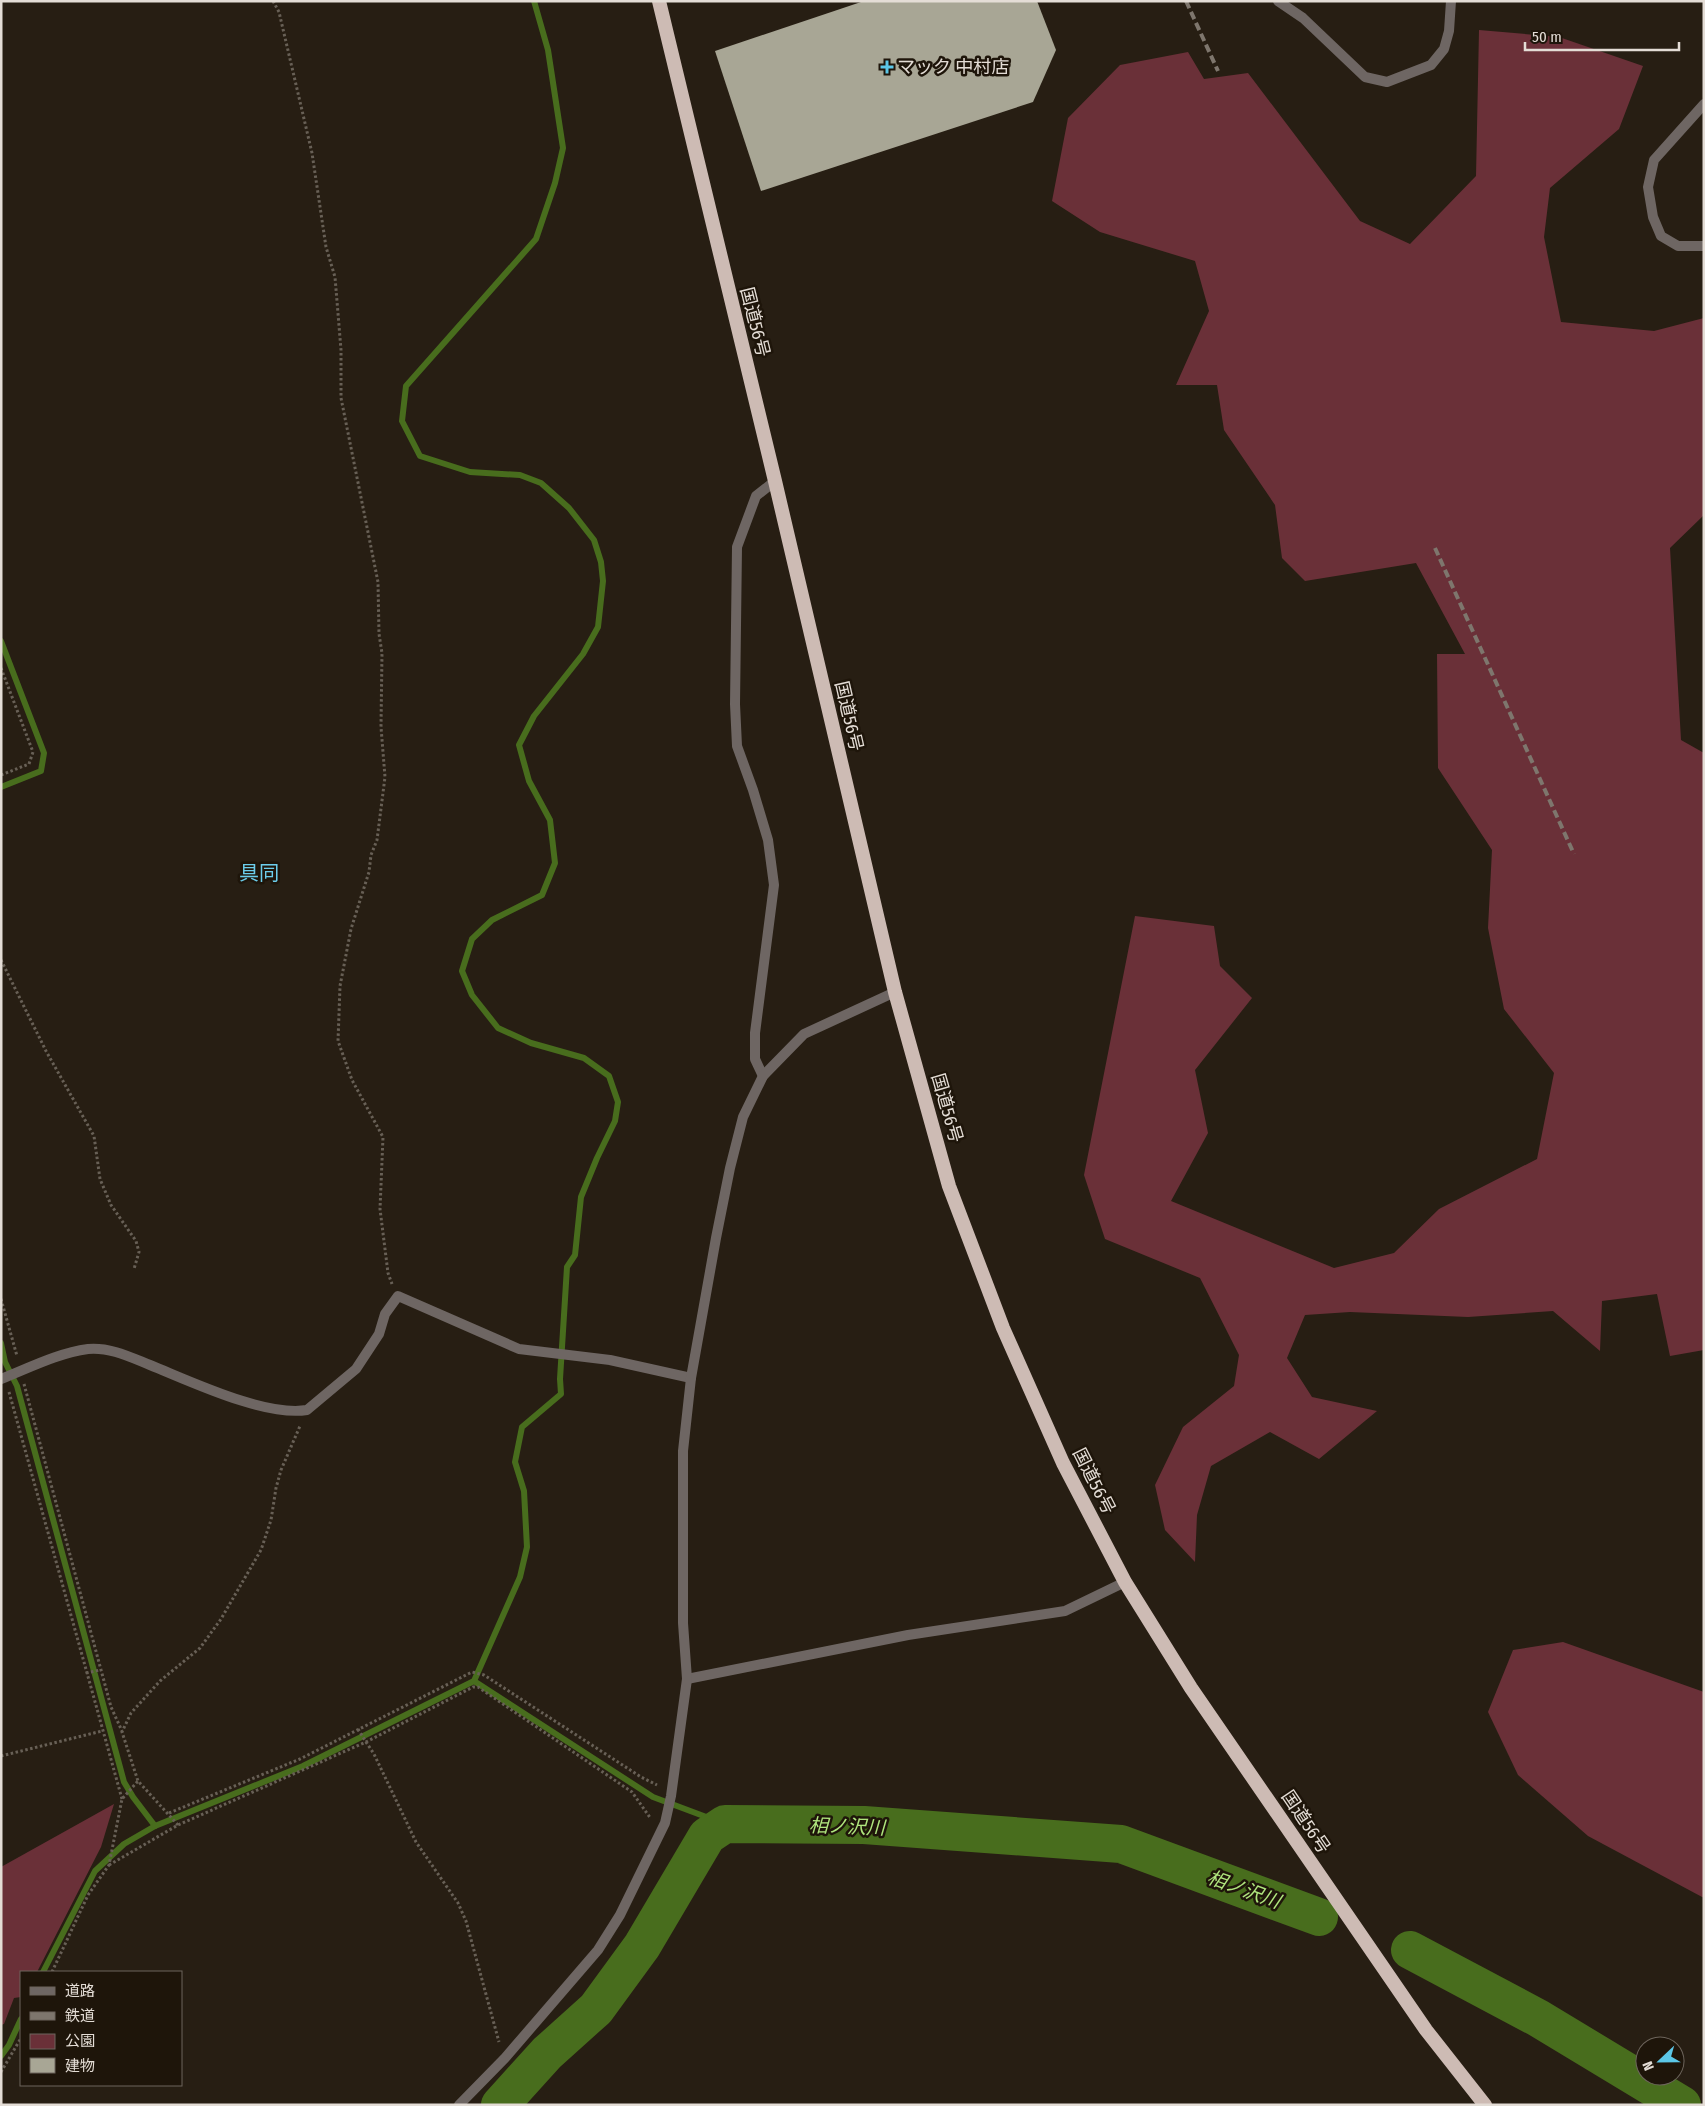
<svg xmlns="http://www.w3.org/2000/svg" width="1705" height="2106" font-family="'Fira Sans Condensed','Noto Sans JP',sans-serif">
	<style>
		.green { fill: #6a3038 }
		.lines { fill: none; stroke-linecap: round; stroke-linejoin: round }
		.stream { stroke: #486d1d; stroke-width: 6 }
		.river { stroke: #486d1d; stroke-width: 38 }
		.building { fill: #a8a695 }
		.path { stroke: #686056; stroke-width: 3; stroke-dasharray: 2.5 2.5; stroke-linecap: butt }
		.minor { stroke: #6e6663; stroke-width: 10 }
		.tertiary { stroke: #6e6663; stroke-width: 10 }
		.trunk { stroke: #cdbbb4; stroke-width: 14 }
		.rail { stroke: #7e766d; stroke-width: 4; stroke-dasharray: 8 4; stroke-linecap: butt }
		.poi-dot { fill: #5cc7e7; stroke: #1e150a; stroke-width: 2 }
		.labels { text-anchor: middle; stroke-width: 5; stroke-linejoin: round; paint-order: stroke }
		.poi-label { font-size: 18px; fill: #e4ddd6; stroke: #1e150a; text-anchor: start }
		.street-label { font-size: 18px; fill: #e4ddd6; stroke: #1e150a }
		.water-label { font-size: 19px; font-style: italic; fill: #b0e67e; stroke: #1e150a }
		.quarter-label { font-size: 20px; fill: #6ccdeb; stroke: #1e150a }
	</style>
	<rect width="100%" height="100%" fill="#271e13"/>
	<g class="green">
		<path d="M1479,30L1559,37L1643,66L1619,129L1550,188L1544,237L1561,322L1654,331L1704,318V515L1670,548L1681,740L1704,753V1350L1670,1356L1657,1294L1602,1301L1600,1351L1553,1311L1468,1317L1350,1312L1305,1315L1287,1358L1312,1397L1377,1411L1319,1459L1270,1432L1211,1466L1197,1515L1195,1562L1165,1530L1155,1485L1183,1427L1234,1386L1239,1355L1200,1278L1105,1239L1084,1175L1135,916L1214,926L1220,966L1252,998L1195,1070L1208,1133L1171,1201L1334,1268L1394,1253L1439,1209L1537,1159L1554,1073L1504,1009L1488,928L1492,850L1438,768L1437,654H1465L1416,563L1305,581L1282,558L1275,505L1224,430L1217,385H1176L1209,311L1195,261L1100,232L1052,201L1068,118L1120,65L1188,52L1204,79L1248,73L1360,221L1410,244L1476,176Z"/>
		<path d="M1563,1642L1704,1692V1898L1588,1836L1518,1775L1488,1712L1513,1650Z"/>
		<path d="M114,1804L101,1847L37,1972H21V1997L14,1998L4,2024L1,2025V1867Z"/>
	</g>
	<g class="lines">
		<g class="stream">
			<path d="M1,641L44,753L41,771L1,787"/>
			<path d="M1,1343L5,1362L17,1386L124,1782L133,1797L155,1826"/>
			<path d="M474,1681L653,1797L725,1824"/>
			<path d="M43,1972L95,1871L124,1844L155,1826L303,1766L474,1681L520,1577L527,1547L524,1491L515,1462L522,1427L561,1394L560,1379L567,1267L575,1255L581,1197L597,1158L615,1121L618,1102L609,1076L584,1058L531,1043L498,1028L472,995L462,971L472,939L492,920L542,895L555,863L550,820L529,781L519,745L534,716L583,654L598,627L603,581L601,562L594,540L569,508L541,483L520,475L470,472L420,456L402,421L406,386L536,239L555,183L563,148L548,50L534,1"/>
			<path d="M1,2056L9,2045L21,2019"/>
		</g>
		<g class="river">
			<path d="M1410,1950L1538,2018L1682,2105"/>
			<path d="M500,2105L547,2053L596,2009L642,1946L707,1836L725,1824L864,1825L1121,1844L1319,1917"/>
		</g>
	</g>
	<path class="building" d="M864,1H1037L1056,50L1033,102L761,191L715,51Z"/>
	<g class="lines">
		<g class="path">
			<path d="M273,1L279,12L312,153L326,247L335,277L341,350V398L378,582L379,634L382,653L381,727L385,777L377,840L371,855L369,872L351,929L340,986L338,1041L352,1080L383,1137L380,1209L388,1273L392,1284"/>
			<path d="M1,668L33,752L29,764L1,775"/>
			<path d="M1,960L46,1051L94,1136L100,1179L111,1205L136,1241L139,1252L134,1269"/>
			<path d="M1,1299L17,1356"/>
			<path d="M24,1384L111,1707L122,1731"/>
			<path d="M9,1392L122,1799"/>
			<path d="M86,1673L100,1670"/>
			<path d="M358,1729L366,1742L473,1687H478L632,1792L651,1819"/>
			<path d="M1,1756L102,1731"/>
			<path d="M169,1813L300,1759L472,1672L484,1675L641,1777L657,1785"/>
			<path d="M178,1825L138,1781L122,1732L131,1713L160,1681L200,1648L221,1619L261,1550L271,1520L276,1488L281,1470L300,1426"/>
			<path d="M109,1865L178,1825L366,1742L374,1754L416,1842L458,1903L466,1921L499,2042"/>
			<path d="M52,1972L88,1895L109,1865L122,1799L138,1781"/>
			<path d="M1,2072L21,2038"/>
		</g>
		<g class="minor">
			<path d="M1278,1L1303,18L1365,77L1387,82L1431,65L1444,49L1449,31L1451,1"/>
			<path d="M1704,104L1654,160L1648,187L1653,217L1661,236L1678,246H1704"/>
			<path d="M763,1076L755,1059V1033L774,885L768,840L753,790L737,746L735,704L737,547L756,496L775,481"/>
			<path d="M1,1379C29,1368 58,1353 88,1349C110,1347 130,1357 150,1365C190,1381 265,1417 307,1410L356,1369L379,1334L385,1314L398,1296L519,1349L610,1360L691,1378"/>
			<path d="M687,1679L908,1635L1065,1611L1125,1582"/>
		</g>
		<path class="tertiary" d="M459,2105L505,2058L598,1950L620,1915L665,1823L671,1796L687,1679L683,1623V1451L691,1378L716,1238L730,1168L743,1117L763,1076L804,1034L895,992"/>
		<path class="trunk" d="M659,1L775,481L895,992L949,1186L1003,1328L1063,1463L1125,1582L1191,1688L1426,2030L1485,2105"/>
		<g class="rail">
			<path d="M1186,1L1218,71"/>
			<path d="M1435,548L1574,854"/>
		</g>
	</g>
	<path class="poi-dot" d="M884.5 59.5h5v5h5v5h-5v5h-5v-5h-5v-5h5z"/>
	<g class="labels">
		<g class="poi-label">
			<text x="897" y="73">マック 中村店</text>
		</g>
		<g class="street-label">
			<text transform="translate(755 322) rotate(76)" y="6">国道56号</text>
			<text transform="translate(849 716) rotate(77)" y="6">国道56号</text>
			<text transform="translate(947 1108) rotate(74)" y="6">国道56号</text>
			<text transform="translate(1094 1481) rotate(63)" y="6">国道56号</text>
			<text transform="translate(1306 1822) rotate(56)" y="6">国道56号</text>
		</g>
		<g class="water-label">
			<text transform="translate(847 1826) rotate(2)" y="7">相ノ沢川</text>
			<text transform="translate(1244 1889) rotate(20)" y="7">相ノ沢川</text>
		</g>
		<g class="quarter-label">
			<text x="259" y="880">具同</text>
		</g>
	</g>
	<rect width="1705" height="2106" fill="none" stroke="#e4ddd6" stroke-width="5"/>
	<rect x="20" y="1971" width="162" height="115" fill="#1e150a" stroke="#6d655c"/>
	<rect x="30" y="1987" width="25" height="8" fill="#6e6663" stroke="#6d655c"/>
	<text x="65" y="1996" font-size="15" fill="#e4ddd6">道路</text>
	<rect x="30" y="2012" width="25" height="8" fill="#7e766d" stroke="#6d655c"/>
	<text x="65" y="2021" font-size="15" fill="#e4ddd6">鉄道</text>
	<rect x="30" y="2034" width="25" height="15" fill="#6a3038" stroke="#6d655c"/>
	<text x="65" y="2046" font-size="15" fill="#e4ddd6">公園</text>
	<rect x="30" y="2058" width="25" height="15" fill="#a8a695" stroke="#6d655c"/>
	<text x="65" y="2071" font-size="15" fill="#e4ddd6">建物</text>
	<g transform="translate(1660 2061) rotate(248)"><circle r="24" fill="#1e150a" stroke="#6d655c"/>
	<path d="M0-4L9 19L0 12L-9 19Z" fill="#5cc7e7"/>
	<text y="-8" font-size="14" font-weight="bold" text-anchor="middle" fill="#e4ddd6">N</text>
	</g>
	<path d="M1525 42v8h154v-8" fill="none" stroke="#e4ddd6" stroke-width="2.5"/>
	<text x="1532" y="42" font-size="15" fill="#e4ddd6" stroke="#1e150a" stroke-width="4" paint-order="stroke">50 m</text>
</svg>
